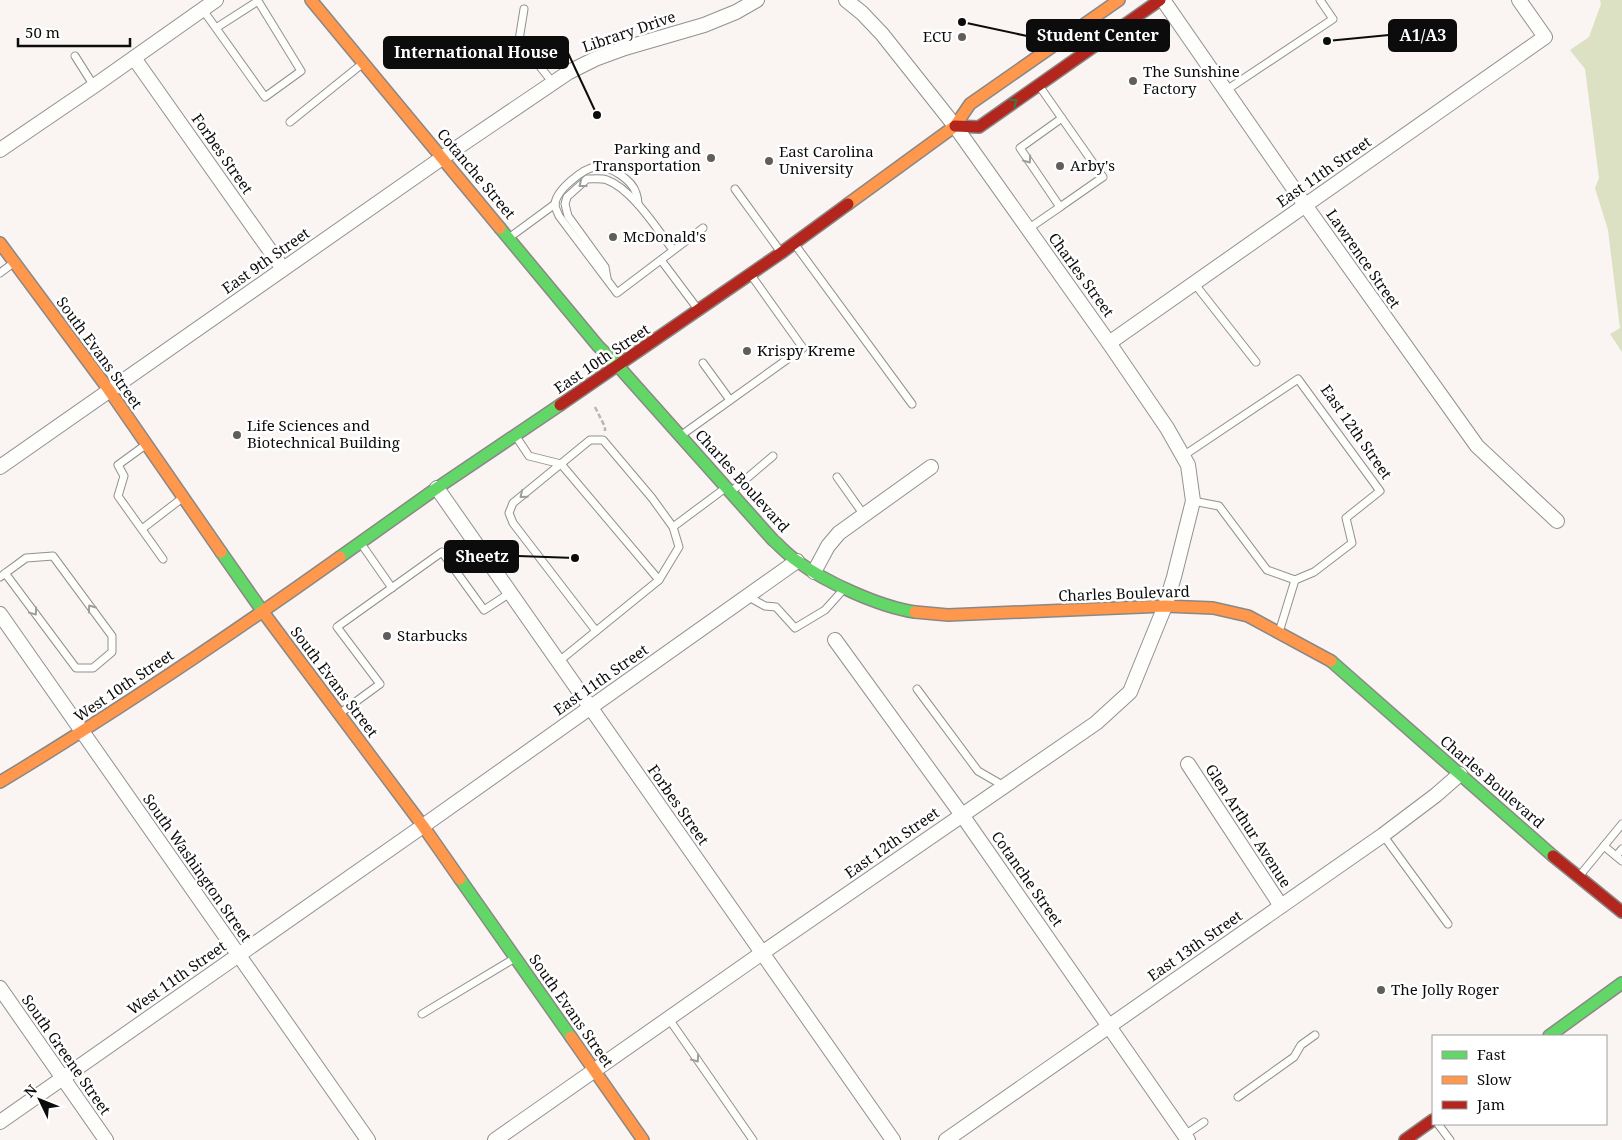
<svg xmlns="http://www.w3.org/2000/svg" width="1622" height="1140" font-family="'Noto Serif',serif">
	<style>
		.forest { fill: #dce1c3 }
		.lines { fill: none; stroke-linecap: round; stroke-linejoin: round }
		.lane-casing { stroke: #939190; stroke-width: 9 }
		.street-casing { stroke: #939190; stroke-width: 16 }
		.fast-casing { stroke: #8a8886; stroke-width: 14 }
		.slow-casing { stroke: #8a8886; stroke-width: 14 }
		.jam-casing { stroke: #8a8886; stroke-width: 14 }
		.path { stroke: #b7b6b6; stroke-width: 2.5; stroke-dasharray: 5 2.5; stroke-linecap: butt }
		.lane { stroke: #fefefd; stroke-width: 7 }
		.street { stroke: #fefefd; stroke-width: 14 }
		.fast { stroke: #63d668; stroke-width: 11 }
		.slow { stroke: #ff974d; stroke-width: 11 }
		.jam { stroke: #b3261e; stroke-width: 11 }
		.oneway { stroke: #3c7b3f }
		.oneway2 { stroke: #9d9d9d }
		.poi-dot { fill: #5f5e5c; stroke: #fff; stroke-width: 2 }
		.labels { text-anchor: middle; stroke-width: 5; stroke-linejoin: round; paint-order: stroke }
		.street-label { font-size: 15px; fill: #0c0c0c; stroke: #fff }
		.poi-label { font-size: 15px; fill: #0c0c0c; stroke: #fff; text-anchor: start }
		.leader { fill: none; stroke: #0c0c0c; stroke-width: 2 }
		.callout-dot { fill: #0c0c0c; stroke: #fff; stroke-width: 2 }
		.callout { fill: #0c0c0c; stroke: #0c0c0c; stroke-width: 2 }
		.callout-label { font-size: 16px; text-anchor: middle; font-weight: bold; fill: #fff }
	</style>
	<rect width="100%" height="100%" fill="#faf5f2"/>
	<path class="forest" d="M1600,0H1622V352L1610,334L1620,328L1608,230L1595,188L1599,178L1585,69L1570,50L1589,37L1601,4Z"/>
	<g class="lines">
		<defs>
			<g id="lane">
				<path d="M524,9L519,40L553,83"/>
				<path d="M203,10L265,97L301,71L258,1L216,28"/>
				<path d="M75,56L94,86"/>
				<path d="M1040,87L1103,177L1060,207L1020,148L1062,118"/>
				<path d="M1225,91L1333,19L1320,0"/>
				<path d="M290,122L362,64"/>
				<path d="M735,189L780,251"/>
				<path d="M638,204C638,201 637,196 636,193C632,180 610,165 596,167C583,168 555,191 555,205C555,208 558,213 559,216L617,293L703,228"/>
				<path d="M1028,229L1060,207"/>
				<path d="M510,237L555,204"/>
				<path d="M796,246L912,404"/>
				<path d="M661,260L697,308"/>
				<path d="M0,273L12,264"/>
				<path d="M607,278L605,267L568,216L565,204L567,197L587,179C594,179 601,178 607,180C632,189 657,229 673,250"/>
				<path d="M1194,283L1256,362"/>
				<path d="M703,363L730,400"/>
				<path d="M683,434L803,348L751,275"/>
				<path d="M517,438L529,456L561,464L659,580"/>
				<path d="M144,446L118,465L124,476L118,496L163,559"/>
				<path d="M1183,456L1298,379L1380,491L1346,518L1352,543L1314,572L1295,580L1267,570L1219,506L1193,501"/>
				<path d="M837,477L864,515"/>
				<path d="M732,491L773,456"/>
				<path d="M142,529L181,499"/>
				<path d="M362,545L392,588"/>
				<path d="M0,577L26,558L53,556L112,636V652L93,668H76L5,573"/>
				<path d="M747,596L765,606L776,607L795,628L825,610L843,590"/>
				<path d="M1280,629L1295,580"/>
				<path d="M596,631L513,523L509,513L513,503L590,440H603L652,498L673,527"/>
				<path d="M558,662L659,580L679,547L673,527L724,489"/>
				<path d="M917,689L978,771L1004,786"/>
				<path d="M339,714L380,684L337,627L442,552L484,610L510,593"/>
				<path d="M1383,835L1448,924"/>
				<path d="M1604,846L1622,861"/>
				<path d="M1616,856L1622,849"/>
				<path d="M1581,874L1622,824"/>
				<path d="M422,1014L515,958"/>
				<path d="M669,1019L753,1140"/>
				<path d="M1238,1097L1294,1057L1301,1045L1315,1035"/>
				<path d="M1438,1124L1450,1140"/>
				<path d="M1185,1135L1204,1122"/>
			</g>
			<g id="street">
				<path d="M1163,0L1305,205L1477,446L1557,521"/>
				<path d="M134,58L283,269"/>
				<path d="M0,150L94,86L216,0"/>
				<path d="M1109,343L1545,37L1519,0"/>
				<path d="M0,467L442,158L569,72L595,59L625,48L704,25L736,12L757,0"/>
				<path d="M437,488L893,1140"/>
				<path d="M814,572L828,546L839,533L931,467"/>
				<path d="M0,614L368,1140"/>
				<path d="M835,640L962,815L1188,1140"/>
				<path d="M1188,764L1281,906"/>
				<path d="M0,988L106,1140"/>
				<path d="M0,1122L423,826L797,561"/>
				<path d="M495,1140L762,953L1096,723L1130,692L1165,606L1174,577L1193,501L1188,465L1167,428L1109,343L955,126L882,34L862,13L846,0"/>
				<path d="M946,1140L1383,835L1436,795L1460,774"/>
			</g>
			<g id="fast">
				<path d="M500,228L598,346L618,366"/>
				<path d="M618,366L773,540C781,547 788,555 797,561C825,582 880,607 915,612"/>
				<path d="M221,552L263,612"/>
				<path d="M340,557L437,488L560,405"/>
				<path d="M1331,661L1553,856"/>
				<path d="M460,879L571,1037"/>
				<path d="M1549,1036L1622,983"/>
			</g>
			<g id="slow">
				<path d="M311,0L500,228"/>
				<path d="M848,204L955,126L970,104L1119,0"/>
				<path d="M0,243L109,390L221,552"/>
				<path d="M263,612L423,826L460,879"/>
				<path d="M915,612L948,615L1165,606L1213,608L1248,616L1331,661"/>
				<path d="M0,782C116,712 229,636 340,557"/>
				<path d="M571,1037L643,1140"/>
			</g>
			<g id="jam">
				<path d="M955,126L979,127L1160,0"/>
				<path d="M560,405L781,253L848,204"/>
				<path d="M1553,856L1622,912"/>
				<path d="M1405,1140L1433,1120"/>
			</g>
		</defs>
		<use href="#lane" class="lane-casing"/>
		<use href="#street" class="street-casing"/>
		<use href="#fast" class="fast-casing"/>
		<use href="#slow" class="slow-casing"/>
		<use href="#jam" class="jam-casing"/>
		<path class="path" d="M595,407L605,427V431"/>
		<use href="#lane" class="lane"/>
		<use href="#street" class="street"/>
		<use href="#fast" class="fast"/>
		<use href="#slow" class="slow"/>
		<use href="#jam" class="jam"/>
	</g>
	<defs><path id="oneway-chevron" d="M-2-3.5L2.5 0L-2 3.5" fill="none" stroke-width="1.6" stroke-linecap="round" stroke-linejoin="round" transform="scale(1.25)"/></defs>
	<use class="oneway" href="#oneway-chevron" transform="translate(1014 102) rotate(-35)"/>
	<g class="oneway2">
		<use href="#oneway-chevron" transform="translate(1028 160) rotate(55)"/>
		<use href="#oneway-chevron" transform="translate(582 184) rotate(142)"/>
		<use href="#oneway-chevron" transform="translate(523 495) rotate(141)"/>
		<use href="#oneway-chevron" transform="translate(91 608) rotate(-126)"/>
		<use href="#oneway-chevron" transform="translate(34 612) rotate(53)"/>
		<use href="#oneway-chevron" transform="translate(696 1059) rotate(55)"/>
	</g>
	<g class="poi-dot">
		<circle cx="962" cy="37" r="5"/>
		<circle cx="1133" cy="81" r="5"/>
		<circle cx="711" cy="158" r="5"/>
		<circle cx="769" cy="161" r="5"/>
		<circle cx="1060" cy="166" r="5"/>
		<circle cx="613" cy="237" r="5"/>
		<circle cx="747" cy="351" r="5"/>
		<circle cx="237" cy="435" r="5"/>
		<circle cx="387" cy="636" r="5"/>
		<circle cx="1381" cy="990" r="5"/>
	</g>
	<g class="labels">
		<g class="street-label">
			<text transform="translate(629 32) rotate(-19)" y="5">Library Drive</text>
			<text transform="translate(222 154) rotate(55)" y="5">Forbes Street</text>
			<text transform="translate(1324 172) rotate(-35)" y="5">East 11th Street</text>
			<text transform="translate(476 174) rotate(50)" y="5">Cotanche Street</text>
			<text transform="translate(1363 259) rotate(55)" y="5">Lawrence Street</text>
			<text transform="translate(266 261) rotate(-35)" y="5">East 9th Street</text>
			<text transform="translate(1081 275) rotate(54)" y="5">Charles Street</text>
			<text transform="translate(99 353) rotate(54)" y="5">South Evans Street</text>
			<text transform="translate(602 359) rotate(-34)" y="5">East 10th Street</text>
			<text transform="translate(1356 432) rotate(55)" y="5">East 12th Street</text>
			<text transform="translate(742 481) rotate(48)" y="5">Charles Boulevard</text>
			<text transform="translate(1124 594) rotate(-2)" y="5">Charles Boulevard</text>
			<text transform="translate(601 680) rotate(-35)" y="5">East 11th Street</text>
			<text transform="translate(334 682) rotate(53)" y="5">South Evans Street</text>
			<text transform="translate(124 686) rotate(-34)" y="5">West 10th Street</text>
			<text transform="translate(1492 782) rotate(41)" y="5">Charles Boulevard</text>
			<text transform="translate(678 805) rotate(55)" y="5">Forbes Street</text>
			<text transform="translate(1248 826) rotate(57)" y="5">Glen Arthur Avenue</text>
			<text transform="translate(892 843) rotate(-35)" y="5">East 12th Street</text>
			<text transform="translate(197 868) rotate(55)" y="5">South Washington Street</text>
			<text transform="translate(1027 879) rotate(55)" y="5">Cotanche Street</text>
			<text transform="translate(1195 946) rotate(-35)" y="5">East 13th Street</text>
			<text transform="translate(177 978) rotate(-35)" y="5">West 11th Street</text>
			<text transform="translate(571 1011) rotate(55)" y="5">South Evans Street</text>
			<text transform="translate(66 1055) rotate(55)" y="5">South Greene Street</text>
		</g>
		<g class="poi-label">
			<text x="952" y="42" text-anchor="end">ECU</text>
			<text x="1143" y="77">The Sunshine<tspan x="1143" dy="17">Factory</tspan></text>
			<text x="701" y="154" text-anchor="end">Parking and<tspan x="701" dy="17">Transportation</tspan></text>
			<text x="779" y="157">East Carolina<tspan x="779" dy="17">University</tspan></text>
			<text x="1070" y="171">Arby's</text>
			<text x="623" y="242">McDonald's</text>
			<text x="757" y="356">Krispy Kreme</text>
			<text x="247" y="431">Life Sciences and<tspan x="247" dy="17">Biotechnical Building</tspan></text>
			<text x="397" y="641">Starbucks</text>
			<text x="1391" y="995">The Jolly Roger</text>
		</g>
	</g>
	<path class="leader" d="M1327 41L1389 35M962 22L1027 36M597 115L568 53M575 558L518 556"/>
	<g class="callout-dot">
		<circle cx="1327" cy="41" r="5"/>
		<circle cx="962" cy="22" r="5"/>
		<circle cx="597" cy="115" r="5"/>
		<circle cx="575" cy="558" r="5"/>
	</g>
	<g class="callout">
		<rect x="1389" y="20" width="67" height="31" rx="5"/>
		<rect x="1027" y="20" width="142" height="31" rx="5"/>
		<rect x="384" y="37" width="184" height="31" rx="5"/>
		<rect x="445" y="541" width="73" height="31" rx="5"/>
	</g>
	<g class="callout-label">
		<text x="1423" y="41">A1/A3</text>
		<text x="1098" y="41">Student Center</text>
		<text x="476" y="58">International House</text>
		<text x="482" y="562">Sheetz</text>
	</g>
	<rect x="1432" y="1035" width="175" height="90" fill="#ffffff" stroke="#9e9e9e"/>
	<rect x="1442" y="1051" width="25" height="8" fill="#63d668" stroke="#9e9e9e"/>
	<text x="1477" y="1060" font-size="15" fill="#0c0c0c">Fast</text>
	<rect x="1442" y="1076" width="25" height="8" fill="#ff974d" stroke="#9e9e9e"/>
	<text x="1477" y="1085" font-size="15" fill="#0c0c0c">Slow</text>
	<rect x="1442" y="1101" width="25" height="8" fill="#b3261e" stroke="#9e9e9e"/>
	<text x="1477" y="1110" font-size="15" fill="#0c0c0c">Jam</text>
	<g transform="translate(40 1100) rotate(313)" stroke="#ffffff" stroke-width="4" paint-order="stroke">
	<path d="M0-4L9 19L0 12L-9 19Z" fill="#0c0c0c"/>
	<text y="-8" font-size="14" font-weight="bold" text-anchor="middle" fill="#0c0c0c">N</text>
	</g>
	<path d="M18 38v8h112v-8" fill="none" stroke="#0c0c0c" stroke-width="2.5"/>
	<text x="25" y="38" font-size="15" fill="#0c0c0c" stroke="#ffffff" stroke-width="4" paint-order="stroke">50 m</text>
</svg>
